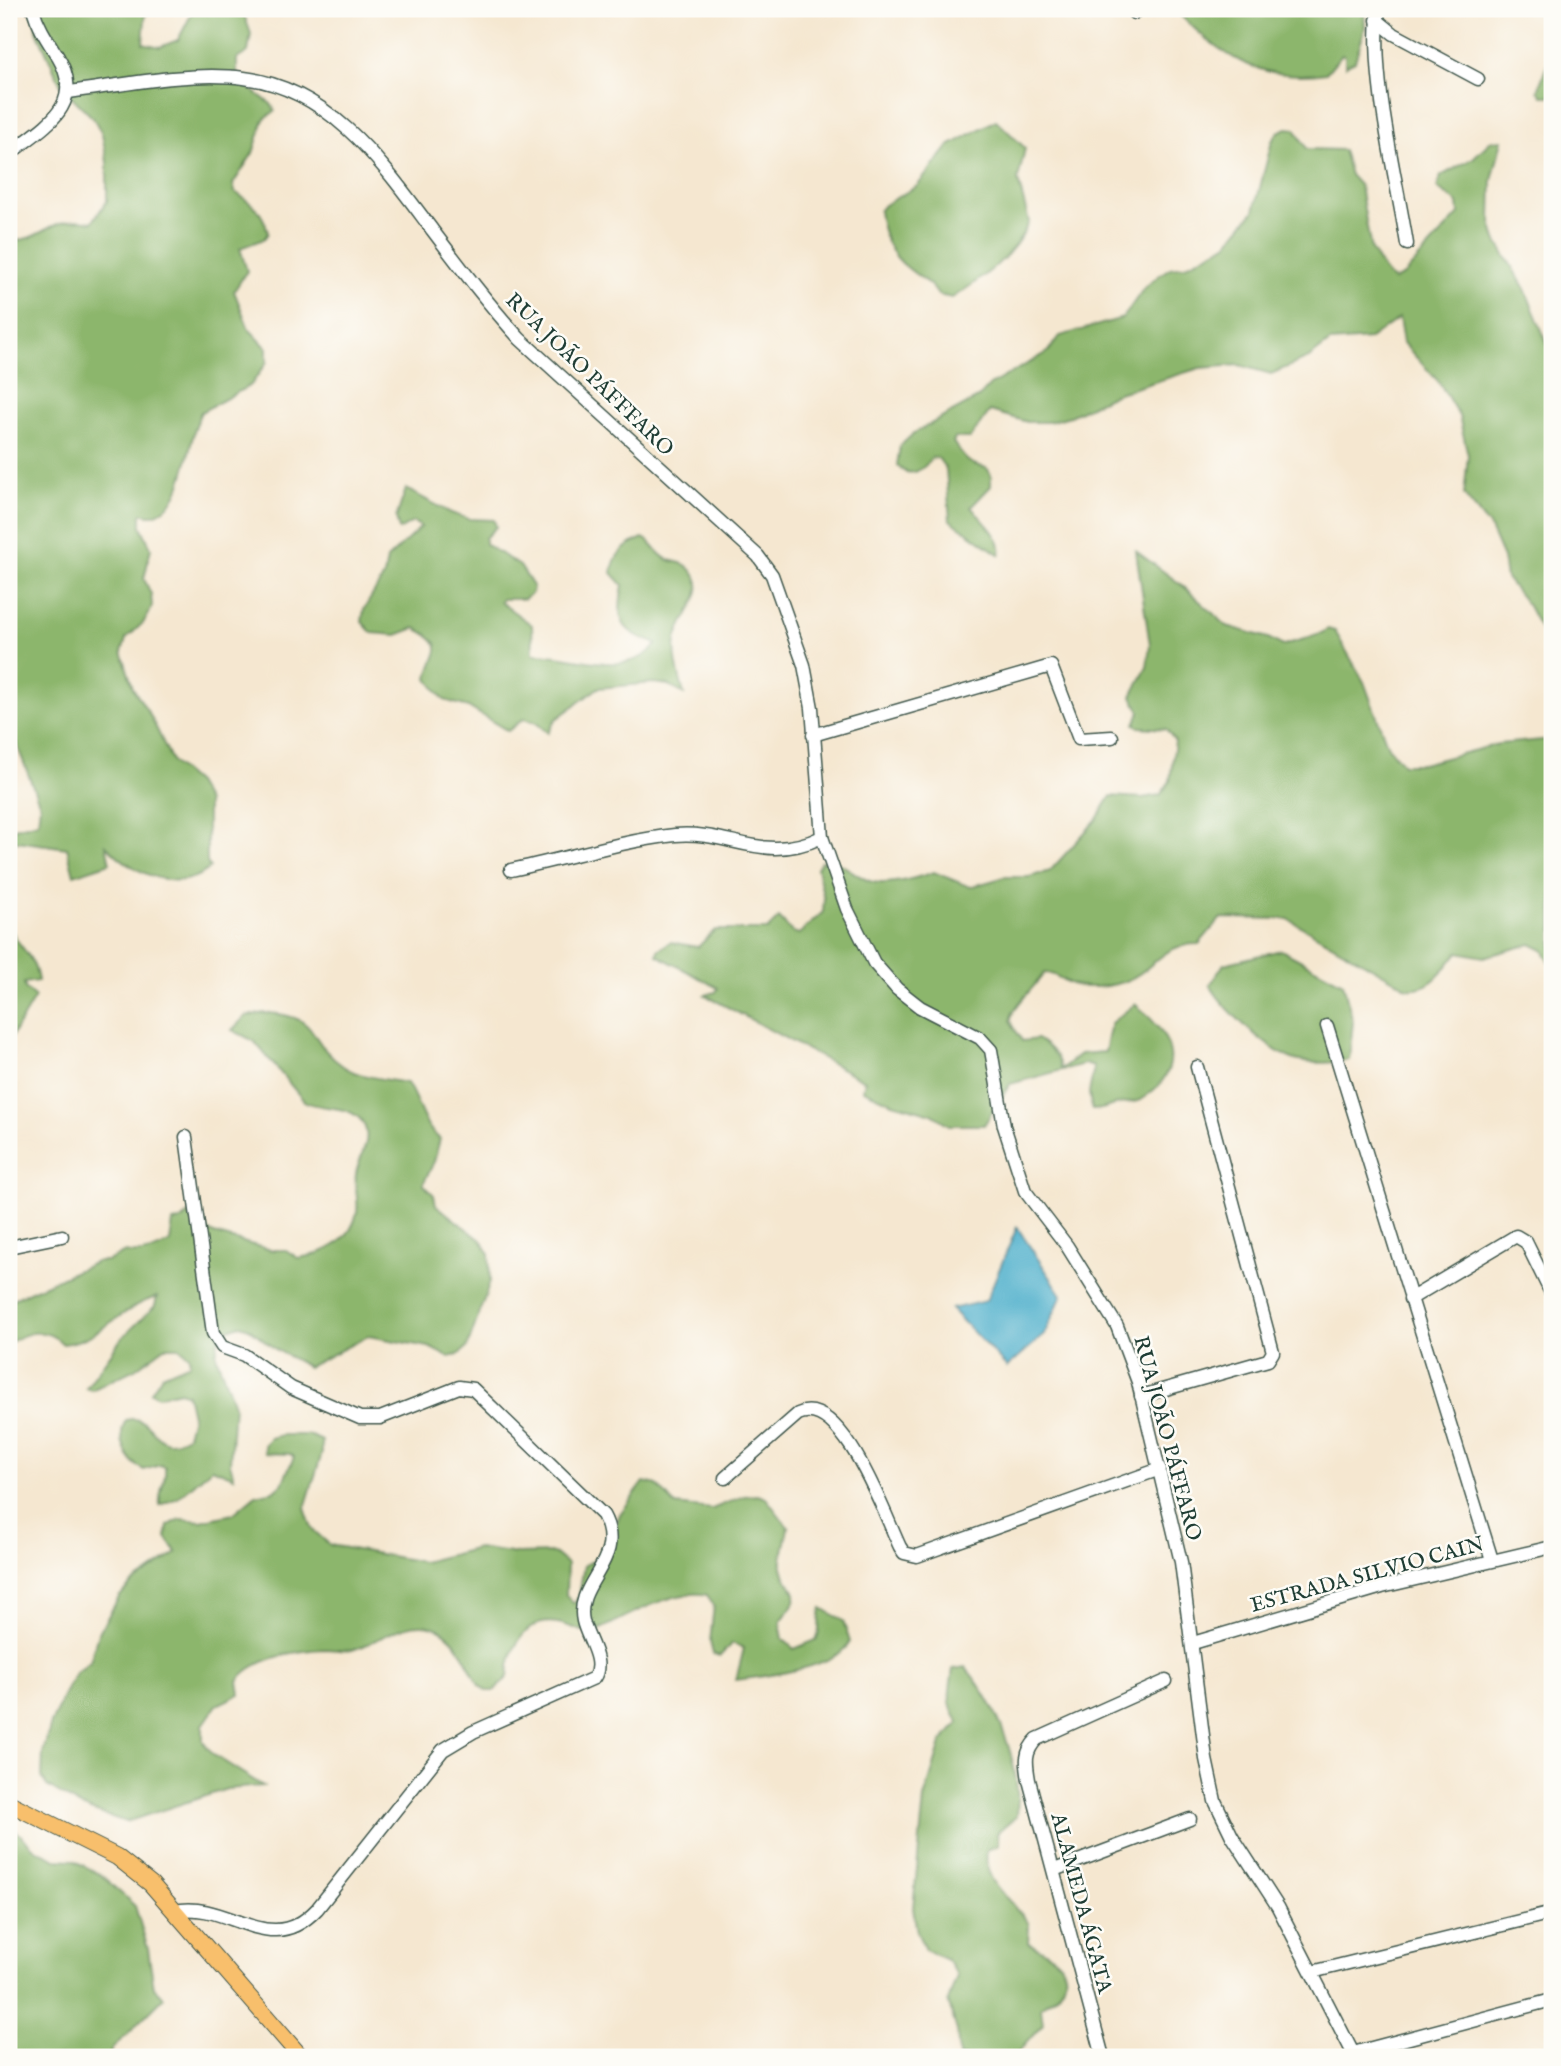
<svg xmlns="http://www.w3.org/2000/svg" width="1561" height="2066" font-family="'IM FELL English',serif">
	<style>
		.forest { fill: #8cb66c; stroke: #567a50; stroke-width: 2 }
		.water { fill: #4caecb; stroke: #367680; stroke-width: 2 }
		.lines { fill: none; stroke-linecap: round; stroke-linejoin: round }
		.minor-casing { stroke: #3f564b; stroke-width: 15 }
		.major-casing { stroke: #3f564b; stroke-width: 18 }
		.minor { stroke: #fff; stroke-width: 12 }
		.major { stroke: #f8bf6c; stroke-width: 16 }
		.labels { text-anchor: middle; stroke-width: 5; stroke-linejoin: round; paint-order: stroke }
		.street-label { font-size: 21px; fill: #1f3d34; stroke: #fdfcf7 }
	</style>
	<rect width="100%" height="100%" fill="#fdfcf7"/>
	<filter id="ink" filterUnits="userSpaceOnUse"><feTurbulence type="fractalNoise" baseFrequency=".0143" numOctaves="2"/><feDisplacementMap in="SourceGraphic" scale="14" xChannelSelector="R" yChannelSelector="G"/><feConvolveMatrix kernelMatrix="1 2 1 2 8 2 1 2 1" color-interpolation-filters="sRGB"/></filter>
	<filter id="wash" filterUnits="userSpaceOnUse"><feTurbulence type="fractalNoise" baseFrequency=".00686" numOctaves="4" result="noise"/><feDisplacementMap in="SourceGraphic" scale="28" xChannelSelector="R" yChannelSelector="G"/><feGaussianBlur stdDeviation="1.57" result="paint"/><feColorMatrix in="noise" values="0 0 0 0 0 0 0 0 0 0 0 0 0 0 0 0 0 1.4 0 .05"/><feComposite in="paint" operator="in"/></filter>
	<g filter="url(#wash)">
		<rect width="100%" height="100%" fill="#f5e7d0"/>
		<g class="forest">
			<path d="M32,9H146L143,43L160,47L178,40L194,9H242L251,34L248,52L237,59V79L271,104L275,111L264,119L253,153L233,184L235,192C252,203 264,212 268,233L264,239L240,248L247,271L234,291L249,329L267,348V362L251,385L201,412C187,439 188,502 156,514C149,517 146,513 141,514V526L151,548L144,579L151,594L152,606L144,622L126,639L122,652L133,688L150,715L173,763L196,783L207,802V862L210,868C177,896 132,872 106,845L110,863L74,875L67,848L9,840V827L15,828L38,822L40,805L9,724V241C42,242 51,213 92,222L107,201V162L102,134L94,119L61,86L37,31Z"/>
			<path d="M1174,9H1364L1365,28L1355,61L1345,66V56L1342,54L1326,73C1258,83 1220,55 1174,9Z"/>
			<path d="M1552,51V96H1542L1538,90Z"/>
			<path d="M996,120L1025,148L1018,180L1029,222C1014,256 982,279 952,298L938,295C929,281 921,279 909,269C889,254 882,234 879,211L884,205L917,186L949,146Z"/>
			<path d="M1287,128L1295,129L1307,149L1343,150L1350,175L1360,186L1371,250L1388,276L1394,280L1404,275L1459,214L1458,203L1437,188L1441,176L1472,159L1491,141L1502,140L1492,181L1491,222L1496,240L1525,289L1552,355V651L1528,606L1506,578L1503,558L1489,526L1464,495L1468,455L1459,416L1438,381L1403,343L1399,318L1370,339L1330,342L1309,358L1271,374L1239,365L1200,368L1115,394L1070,416L1049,422H1027L990,411L970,438H955L953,442C957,448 962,455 967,460C981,472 992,459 991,486L971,507C981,519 1004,538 1000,555L950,520L946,469L938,458L933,457C923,470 910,480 897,465L900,446L914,433L978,398L990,385L1048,352L1060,336L1123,318L1144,288L1161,274L1170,268L1185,266L1227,244L1254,211L1272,141L1278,132Z"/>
			<path d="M406,489L451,513L469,519L494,520L496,527L485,538V544L520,566L533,586L532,593L524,599H502L500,602L532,625L533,654C572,653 628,681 657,644C620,631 616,622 623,585L612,573C614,553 626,545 643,538C653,542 657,555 667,559C673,562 682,562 687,566C716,589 681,615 676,640C673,657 680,678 684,694L668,685L654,683L598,688L555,720L548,733L535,722L523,719L508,731L468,707L444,700L428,679C431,654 453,646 415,628L397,635L372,633L362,622L364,609L384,576L387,559L421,527L413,522L399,530L396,518Z"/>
			<path d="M1136,551L1183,586L1227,626L1268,638L1283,646C1298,639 1315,639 1328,629L1335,631L1364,682L1388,747L1403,764H1422L1499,744L1552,739V965L1543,950L1531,944L1484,957L1458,952C1444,969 1432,991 1408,988L1288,919L1221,918L1199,944C1161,944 1156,968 1128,980C1112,987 1085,990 1069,983C1060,979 1055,973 1044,973C1037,985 1010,1009 1011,1020C1012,1026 1019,1035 1022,1041L1037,1039C1050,1047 1057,1054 1061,1069L1080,1054L1105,1052L1111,1023L1135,1004C1171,1034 1190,1069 1140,1100C1134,1103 1126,1102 1119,1104C1109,1106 1103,1110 1092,1110L1089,1093L1094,1067L1084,1064L1010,1084L984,1125H949L932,1114L893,1103L863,1090L865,1081L705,995L716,992L718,988L657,955L658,950L670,942L698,947L715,930H767L779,918L792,932L799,934L823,912L824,899L817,868L821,861C845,862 847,870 867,880C883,888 917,878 934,872L970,887L1005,877H1029L1050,871L1097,819L1111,796L1142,798L1160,795L1170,781L1175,741L1166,729L1139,727L1135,724L1140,712L1132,696L1147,667L1150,645Z"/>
			<path d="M9,925C19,950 34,953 38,981L24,983L25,988L35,997L9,1041Z"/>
			<path d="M1281,950L1343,983L1353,1022L1349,1060C1331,1063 1312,1065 1295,1060C1268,1051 1223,1008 1210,985L1224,964Z"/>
			<path d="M265,1013C323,1015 306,1041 343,1066C360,1078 387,1079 407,1083C419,1101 422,1126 440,1139L434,1162L423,1184L434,1195L436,1205L482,1241L489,1253L490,1282L467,1348L458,1355L448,1357L429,1347L368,1336L308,1367L275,1349L249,1328L240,1325L223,1331L218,1340L216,1355L234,1405L230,1463L234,1477L212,1468L178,1498L160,1505C158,1491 167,1481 165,1467L160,1465L144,1470C126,1462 116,1437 126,1420C157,1412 151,1458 187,1436L192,1416L187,1394L180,1391L158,1396L151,1392L162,1375L190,1363L189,1356L179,1347H165L135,1369L92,1390L86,1388L121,1339L155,1306L157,1297C121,1307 100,1340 63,1344C46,1327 28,1331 9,1343V1301L98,1261H108L125,1252C142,1256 156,1251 170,1242L173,1222L181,1221L189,1213L191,1220L214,1234L271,1250H286L298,1258C325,1254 351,1242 357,1212C359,1200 354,1186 356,1174C359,1157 373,1140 363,1123C351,1103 321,1111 304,1101L254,1041L232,1030L246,1016Z"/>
			<path d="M281,1435H309L322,1441V1453L305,1508L312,1529L330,1545L423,1562L478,1548L517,1554L554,1553L567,1564L566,1595L574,1603L579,1596L584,1565L603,1557L620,1514L644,1482L657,1485L675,1505L712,1509L744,1496L758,1495L766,1498L788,1527C787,1538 780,1556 782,1567C789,1597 809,1587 780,1622L783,1639L794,1649L816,1640C822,1629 817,1619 822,1608L843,1621L850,1642C834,1669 765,1676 736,1680L744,1648L732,1643L720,1656L713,1654L710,1642L714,1605L707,1595C675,1587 624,1619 594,1632C579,1633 571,1625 557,1623C525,1617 509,1650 508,1677L494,1691H486L479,1685C468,1665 457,1634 434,1627C406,1618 377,1643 352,1650C344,1652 334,1649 325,1649C299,1650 253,1658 238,1681L240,1694L217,1705L203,1725V1742L214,1755L263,1786L227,1789L126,1822L84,1808L47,1786L42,1777L43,1753L51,1723L68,1686L76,1673L90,1662L98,1634L119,1597L131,1584L177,1553L166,1537L168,1526L180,1519L201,1521L233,1514L256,1495L274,1491L282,1484L294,1457L290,1454L265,1453L264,1445L270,1438Z"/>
			<path d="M965,1667C999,1706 1021,1764 1017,1816L997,1833L999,1845L987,1850C982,1886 1013,1899 1029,1924L1028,1943C1048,1952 1080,1967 1058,1994C1053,2000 1046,2001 1041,2008L1043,2024L1014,2057H959L957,2031L948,2001L957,1976L947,1960L925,1950L917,1932L913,1908L924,1799L941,1743L959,1722C945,1705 950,1690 953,1669Z"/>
			<path d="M9,1824L35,1849L56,1859L73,1860L100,1874L135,1906L148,1949L154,1987L164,1997L112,2049L109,2057H9Z"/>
		</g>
		<path class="water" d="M1017,1227L1062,1295L1044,1335L1007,1367L951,1309L986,1301Z"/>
	</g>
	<g filter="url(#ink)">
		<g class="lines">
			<defs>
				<g id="minor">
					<path d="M1379,9C1370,76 1396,175 1407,244"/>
					<path d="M1134,13L1136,9"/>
					<path d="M1377,20L1394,34L1478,79"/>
					<path d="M69,92C123,85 190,71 244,78C332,89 384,166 433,231C461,268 489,305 520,339L758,556L772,575L804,665L812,708L822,837L847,909L874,963L897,989L920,1007L980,1038L991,1050L1004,1126L1025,1191L1067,1246L1117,1326L1138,1382L1181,1562L1206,1759L1215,1801L1232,1836L1278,1907L1355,2057"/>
					<path d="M9,154C43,127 87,106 58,57C48,41 38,27 33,9"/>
					<path d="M813,735L1051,666L1079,739L1112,737"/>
					<path d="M511,870C565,859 620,841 675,835C730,830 763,865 822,837"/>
					<path d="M1327,1026L1492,1560"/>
					<path d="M9,1247L62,1236"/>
					<path d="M1410,1299L1516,1236L1526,1242L1552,1295"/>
					<path d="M1141,1396L1268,1360L1273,1352L1197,1067"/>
					<path d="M725,1478L798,1414C842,1393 885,1516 900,1547L904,1553L917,1556L1160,1469"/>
					<path d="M1193,1643L1382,1587L1552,1547"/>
					<path d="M1054,1870L1190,1819"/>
					<path d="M174,1911C230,1899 268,1961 317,1909L443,1750L473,1732L594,1678C605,1661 587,1639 583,1621C574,1582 628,1560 603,1515L473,1389L459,1387L380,1418H360L291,1388L244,1355L222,1347L213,1333L186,1137"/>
					<path d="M1312,1972L1552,1913"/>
					<path d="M1353,2053L1552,2000"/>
					<path d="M1103,2057L1029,1780C1026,1763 1024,1752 1037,1739L1166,1681"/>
				</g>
				<path id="major" d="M9,1803L117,1857L151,1884L301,2057"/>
			</defs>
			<use href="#minor" class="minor-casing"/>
			<use href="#major" class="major-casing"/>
			<use href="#minor" class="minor"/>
			<use href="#major" class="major"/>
		</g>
	</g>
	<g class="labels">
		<g class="street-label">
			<text transform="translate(590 374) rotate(44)" y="7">RUA JOÃO PÁFFFARO</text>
			<text transform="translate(1168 1438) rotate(75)" y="7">RUA JOÃO PÁFFARO</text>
			<text transform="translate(1367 1574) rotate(-15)" y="7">ESTRADA SILVIO CAIN</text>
			<text transform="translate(1082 1903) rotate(75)" y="7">ALAMEDA ÁGATA</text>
		</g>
	</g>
	<rect width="1561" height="2066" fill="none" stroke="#fdfcf7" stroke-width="35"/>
</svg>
